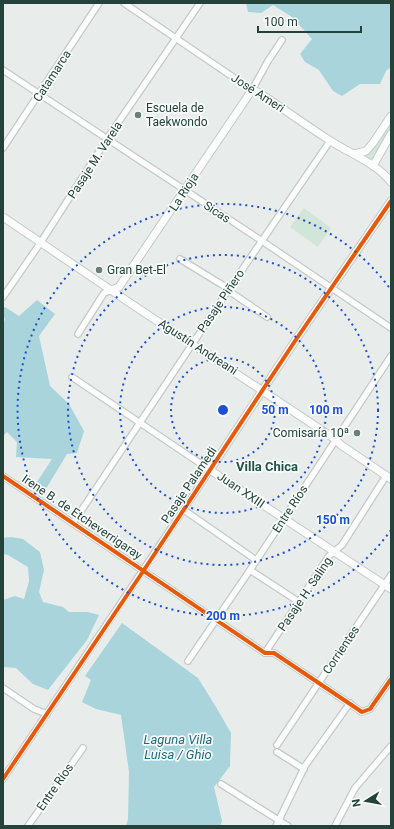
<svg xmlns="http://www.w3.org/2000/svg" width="394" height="829" font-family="Roboto,sans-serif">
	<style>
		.green { fill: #d1e6d8 }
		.water { fill: #a9d4db }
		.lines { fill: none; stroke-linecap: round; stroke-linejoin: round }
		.minor-casing { stroke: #c5cac8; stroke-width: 8 }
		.tertiary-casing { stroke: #c5cac8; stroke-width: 9 }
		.minor { stroke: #fcfcfc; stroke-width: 5.5 }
		.tertiary { stroke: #fcfcfc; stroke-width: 7 }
		.cycleway-casing { stroke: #f7fbf9; stroke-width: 6 }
		.cycleway { stroke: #e8590c; stroke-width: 4 }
		.ring { fill: none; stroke: #1d4ed8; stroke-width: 2; stroke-dasharray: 2 4 }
		.poi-dot { fill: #697e78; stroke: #f7fbf9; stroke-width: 1.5 }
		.labels { text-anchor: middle; stroke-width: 3.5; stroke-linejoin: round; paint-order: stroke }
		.street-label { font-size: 12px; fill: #24423a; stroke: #f7fbf9 }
		.poi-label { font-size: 12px; fill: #24423a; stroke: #f7fbf9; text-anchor: start }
		.neighbourhood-label { font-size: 13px; font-weight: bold; fill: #1f5548; stroke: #f7fbf9 }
		.water-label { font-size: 13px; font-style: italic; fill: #1c6f80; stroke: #f7fbf9 }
		.centre { fill: #1d4ed8; stroke: #f7fbf9; stroke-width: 2 }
		.ring-label { font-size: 12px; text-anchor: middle; font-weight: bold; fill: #1d4ed8; stroke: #f7fbf9; stroke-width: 3.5; stroke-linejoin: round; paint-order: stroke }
	</style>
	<rect width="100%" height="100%" fill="#e8edeb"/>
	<g class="green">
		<path d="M391,122V131L373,160L368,161L364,157L372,151Z"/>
		<path d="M304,208L331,228L318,247L290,227Z"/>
	</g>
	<g class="water">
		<path d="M246,3H391V67L386,71L380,84H360L342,96L333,91L319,70L305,62L300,54L312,39L292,17L273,5L261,13L248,12Z"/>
		<path d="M37,300L55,314L39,336L50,386L69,404L84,431L77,453L67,454L44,492L35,485L52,459L16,457L17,442L7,432L3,436V325L5,319L3,315V309L5,307L19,316Z"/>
		<path d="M11,537L23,539L40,552L44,570L39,592L43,602L63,607L69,612H88L99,615L87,640L48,690L33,684L16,668L3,667V600L15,596L24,599L29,581L28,567L8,555L3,554V538Z"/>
		<path d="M122,623L198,678L216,707L231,733L230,766L214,787L222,821L220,826H126L128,819L129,772L121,715L96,709L82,702L91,680L85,676Z"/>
	</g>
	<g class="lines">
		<defs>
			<g id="minor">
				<path d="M124,3L252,90L268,61L282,40"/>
				<path d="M3,70L262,241L391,328"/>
				<path d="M3,148L99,3"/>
				<path d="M180,259L229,289L232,293L267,317"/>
				<path d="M3,297L41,242L107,139L200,3"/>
				<path d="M78,334L104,293L112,290"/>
				<path d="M3,476L265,653H274L362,712L370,709L391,679"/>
				<path d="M184,510L256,560"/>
				<path d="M73,523L229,289L330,141"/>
				<path d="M250,570L299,602"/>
				<path d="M265,653L329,556L342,545L386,476"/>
				<path d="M188,661L250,570L391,356"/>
				<path d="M3,688L34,709L47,714"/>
				<path d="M277,745L391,575"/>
				<path d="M277,752L304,769"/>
				<path d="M3,779L210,470L72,377"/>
				<path d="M221,784L288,826"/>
				<path d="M28,826L83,748"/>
				<path d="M276,826L305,766L350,703"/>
				<path d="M335,826L355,788L391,746"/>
			</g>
			<g id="tertiary">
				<path d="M354,154L366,151L373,143L391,116"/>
				<path d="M373,166L391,134"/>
				<path d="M391,201L295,341L210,470L391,589"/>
				<path d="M3,217L133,305L335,439L341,445L391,479"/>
				<path d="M112,290L119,287L252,90L260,93C283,109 306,125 329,140C350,154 375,162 391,182"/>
			</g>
		</defs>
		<use href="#minor" class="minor-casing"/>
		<use href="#tertiary" class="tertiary-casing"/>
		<use href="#minor" class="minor"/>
		<use href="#tertiary" class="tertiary"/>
		<defs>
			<g id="cycleway">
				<path d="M3,476L265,653H274L362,712L370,709L391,679"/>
				<path d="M3,779L144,570L295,341L391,201"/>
			</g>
		</defs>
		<use href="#cycleway" class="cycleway-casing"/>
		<use href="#cycleway" class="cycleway"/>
	</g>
	<g class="ring">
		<circle cx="223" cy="410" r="52"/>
		<circle cx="223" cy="410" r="103"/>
		<circle cx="223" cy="410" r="155"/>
		<path d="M391 530A206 206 0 1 1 391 290"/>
	</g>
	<g class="poi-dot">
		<circle cx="138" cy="115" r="4"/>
		<circle cx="99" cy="270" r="4"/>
		<circle cx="357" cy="433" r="4"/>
	</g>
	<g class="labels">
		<g class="street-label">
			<text transform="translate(52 76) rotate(-57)" y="4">Catamarca</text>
			<text transform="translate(258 93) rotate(33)" y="4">José Ameri</text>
			<text transform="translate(95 160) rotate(-57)" y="4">Pasaje M. Varela</text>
			<text transform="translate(184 192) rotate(-57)" y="4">La Rioja</text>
			<text transform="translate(217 212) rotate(33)" y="4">Sicas</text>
			<text transform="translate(221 301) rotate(-56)" y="4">Pasaje Piñero</text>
			<text transform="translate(198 347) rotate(33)" y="4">Agustín Andreani</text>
			<text transform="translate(189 485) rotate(-56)" y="4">Pasaje Palamedi</text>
			<text transform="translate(241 490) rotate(34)" y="4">Juan XXIII</text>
			<text transform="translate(290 509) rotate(-57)" y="4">Entre Ríos</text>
			<text transform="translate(82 517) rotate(34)" y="4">Irene B. de Etcheverrigaray</text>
			<text transform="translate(305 594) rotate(-56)" y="4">Pasaje H. Saling</text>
			<text transform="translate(341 650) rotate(-56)" y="4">Corrientes</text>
			<text transform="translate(55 787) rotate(-55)" y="4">Entre Ríos</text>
		</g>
		<g class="poi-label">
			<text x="146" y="112">Escuela de<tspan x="146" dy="14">Taekwondo</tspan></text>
			<text x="107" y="274">Gran Bet-El</text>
			<text x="349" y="437" text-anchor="end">Comisaría 10ª</text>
		</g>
		<g class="neighbourhood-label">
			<text x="267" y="471">Villa Chica</text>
		</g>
		<g class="water-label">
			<text x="178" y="744">Laguna Villa<tspan x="178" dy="15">Luisa / Ghio</tspan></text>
		</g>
	</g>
	<circle cx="223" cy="410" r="6" class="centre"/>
	<g class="ring-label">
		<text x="275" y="414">50 m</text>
		<text x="326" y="414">100 m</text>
		<text x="333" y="524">150 m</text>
		<text x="223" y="620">200 m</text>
	</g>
	<rect width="394" height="829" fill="none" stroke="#24423a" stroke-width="8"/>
	<g transform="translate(366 801) rotate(259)" stroke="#f7fbf9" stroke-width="3" paint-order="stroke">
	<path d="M0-3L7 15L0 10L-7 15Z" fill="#24423a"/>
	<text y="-6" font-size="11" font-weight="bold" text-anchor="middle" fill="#24423a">N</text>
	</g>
	<path d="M258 26v6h103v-6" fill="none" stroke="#24423a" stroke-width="2"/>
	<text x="264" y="26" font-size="12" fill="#24423a" stroke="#f7fbf9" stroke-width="3" paint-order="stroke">100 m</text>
</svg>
